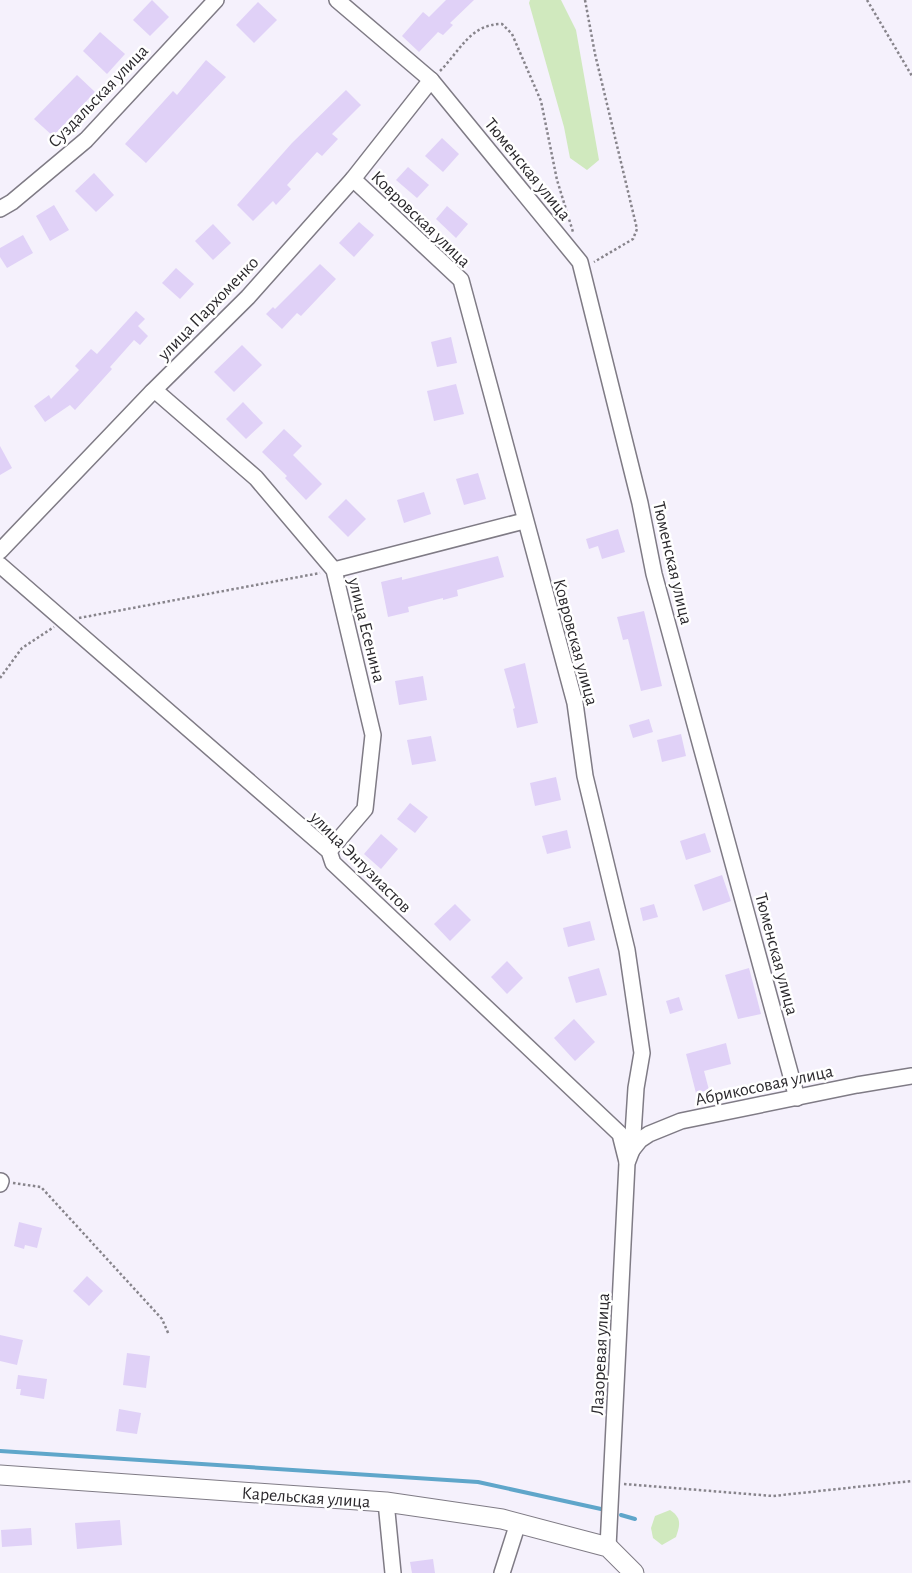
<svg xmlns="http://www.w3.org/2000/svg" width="912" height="1573" font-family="'Alegreya Sans',sans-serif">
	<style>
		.green { fill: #d0e9be }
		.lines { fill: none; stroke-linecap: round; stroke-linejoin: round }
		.stream { stroke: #5fa6ca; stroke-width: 4 }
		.building { fill: #e0d1f7 }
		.minor-casing { stroke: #7f7b85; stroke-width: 18 }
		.major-casing { stroke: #7f7b85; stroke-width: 21 }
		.path { stroke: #87848b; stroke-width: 2.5; stroke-dasharray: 2.5 2.5; stroke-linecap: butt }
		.minor { stroke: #fff; stroke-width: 15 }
		.major { stroke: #fff; stroke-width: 19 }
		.labels { text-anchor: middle; stroke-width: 5; stroke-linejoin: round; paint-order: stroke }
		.street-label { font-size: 18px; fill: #2b292d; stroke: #fff }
	</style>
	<rect width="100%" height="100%" fill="#f5f1fc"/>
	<g class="green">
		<path d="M530,0H561L576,30L599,160L587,170L570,158L564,127L529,3Z"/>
		<path d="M670,1510C682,1518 680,1525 676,1537L662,1545L653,1538L651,1528L655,1516Z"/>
	</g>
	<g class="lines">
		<g class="stream">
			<path d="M0,1451L478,1482L601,1509"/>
			<path d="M621,1515L635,1519"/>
		</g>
	</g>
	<g class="building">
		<path d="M152,0L169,17L150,36L133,20Z"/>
		<path d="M446,0H474L450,23L453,25L443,35L438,32L419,52L402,36L423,12L429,17Z"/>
		<path d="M258,2L277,20L254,43L236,25Z"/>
		<path d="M100,32L125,54L107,74L83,51Z"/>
		<path d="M206,60L226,77L146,163L125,144L173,91L177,95Z"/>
		<path d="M77,75L95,92L53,136L34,119Z"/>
		<path d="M346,90L361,105L332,134L338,139L322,156L317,152L287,185L291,189L276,205L273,201L253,221L237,205L292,143Z"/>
		<path d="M442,138L459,154L443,172L425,156Z"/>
		<path d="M408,167L429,185L417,198L396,180Z"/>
		<path d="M94,173L114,195L96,212L75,191Z"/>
		<path d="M54,205L69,230L50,241L36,216Z"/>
		<path d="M447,206L468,224L456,238L436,219Z"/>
		<path d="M359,222L374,235L354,257L339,243Z"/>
		<path d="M213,224L231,243L213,260L195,241Z"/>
		<path d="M23,235L33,253L7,268L0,257V248Z"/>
		<path d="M320,264L336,279L301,316L297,313L282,329L266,314L273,307L275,309Z"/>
		<path d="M176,268L194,284L180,299L162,283Z"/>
		<path d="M136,311L145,319L138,326L148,336L140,345L134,340L110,367L112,369L75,410L70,405L45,422L34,406L49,395L51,399L79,370L75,366L91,349L97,354Z"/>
		<path d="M451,337L457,363L437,367L431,342Z"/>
		<path d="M242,345L262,365L234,392L214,372Z"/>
		<path d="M456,384L464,414L434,421L427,391Z"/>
		<path d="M243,402L263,423L246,439L226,419Z"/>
		<path d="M284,429L302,446L293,455L322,484L306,500L285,478L287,476L262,452Z"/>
		<path d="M0,446L12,468L0,475Z"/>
		<path d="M478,473L486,499L464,505L456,479Z"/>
		<path d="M424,492L431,514L404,523L397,500Z"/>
		<path d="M346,499L366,519L348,537L328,517Z"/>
		<path d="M618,529L625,552L602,559L598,546L589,549L586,539Z"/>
		<path d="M498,556L504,577L457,590L458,596L443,600V598L408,607L409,612L388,617L381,582L402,577V580Z"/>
		<path d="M644,611L662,686L641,691L628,639L623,640L617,617Z"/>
		<path d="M525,663L538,723L517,728L513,709L515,708L504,669Z"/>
		<path d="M423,676L427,700L399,705L395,681Z"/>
		<path d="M649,719L653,732L633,738L629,725Z"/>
		<path d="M681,734L686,756L662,762L657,740Z"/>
		<path d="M431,736L436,761L412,765L407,740Z"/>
		<path d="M556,777L561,800L535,806L530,783Z"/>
		<path d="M410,803L428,817L415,833L397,819Z"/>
		<path d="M567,830L571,848L547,854L542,836Z"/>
		<path d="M705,833L711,852L686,860L680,841Z"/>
		<path d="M381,834L398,849L381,869L364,854Z"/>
		<path d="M722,875L731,901L703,911L694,885Z"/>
		<path d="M455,904L471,920L450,941L434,924Z"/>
		<path d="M654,904L658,917L643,921L640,908Z"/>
		<path d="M590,921L595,940L568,947L563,928Z"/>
		<path d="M507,961L523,978L507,994L491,977Z"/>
		<path d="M599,968L607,995L576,1003L568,977Z"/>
		<path d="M749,968L761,1014L738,1019L725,975Z"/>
		<path d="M679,997L683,1010L670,1014L666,1001Z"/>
		<path d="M574,1019L595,1042L575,1061L554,1038Z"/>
		<path d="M726,1043L731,1064L704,1071L709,1090L696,1093L686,1054Z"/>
		<path d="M19,1222L42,1228L37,1248L25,1245L24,1249L14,1246Z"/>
		<path d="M87,1276L103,1291L89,1306L73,1291Z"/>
		<path d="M0,1335L23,1340L17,1365L0,1361Z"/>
		<path d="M127,1353L150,1356L146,1388L123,1385Z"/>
		<path d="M18,1375L47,1379L44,1399L20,1395L21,1389H16Z"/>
		<path d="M119,1409L141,1413L137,1434L116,1431Z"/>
		<path d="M120,1520L122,1545L77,1549L75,1523Z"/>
		<path d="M31,1528L32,1545L2,1547L1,1530Z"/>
		<path d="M433,1559L435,1573H412L410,1562Z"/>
	</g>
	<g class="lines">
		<defs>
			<g id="minor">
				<path d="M337,0L431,80L580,262L640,503L654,574L797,1098"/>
				<path d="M353,179L461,280L575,703L585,776L627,950L642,1053L636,1088L632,1150L627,1163L608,1547"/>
				<path d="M0,209L12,202L86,140L216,0"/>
				<path d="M152,392L158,393L256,478L334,570L373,735L365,809L329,851"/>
				<path d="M0,551L152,392L248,297L353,179L431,80"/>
				<path d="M0,565L329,851L333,863L620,1134L627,1162"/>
				<path d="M334,570L524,521"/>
				<path d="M632,1150L640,1140L649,1134L681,1121L857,1085L912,1076"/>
				<path d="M0,1184L1,1181"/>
				<path d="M386,1502L393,1573"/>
				<path d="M502,1573L518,1523"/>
			</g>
			<path id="major" d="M0,1475L386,1502L502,1519L608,1547L634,1573"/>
		</defs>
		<use href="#minor" class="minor-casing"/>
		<use href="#major" class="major-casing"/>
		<g class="path">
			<path d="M585,0L595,54L637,229L633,239L594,262"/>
			<path d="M867,0L912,76"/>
			<path d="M440,71C460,51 470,24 502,24L512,34L541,101L557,180L573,232"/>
			<path d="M79,618L320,573"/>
			<path d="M0,678L22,648L54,627"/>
			<path d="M13,1183L41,1187L162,1319L169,1335"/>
			<path d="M624,1484L773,1496L912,1481"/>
		</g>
		<use href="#minor" class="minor"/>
		<use href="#major" class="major"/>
	</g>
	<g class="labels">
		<g class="street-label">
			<text transform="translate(98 96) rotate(-46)" y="6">Суздальская улица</text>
			<text transform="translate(528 169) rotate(51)" y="6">Тюменская улица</text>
			<text transform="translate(421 219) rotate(44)" y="6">Ковровская улица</text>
			<text transform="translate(208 308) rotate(-46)" y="6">улица Пархоменко</text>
			<text transform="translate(673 563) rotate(77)" y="6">Тюменская улица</text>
			<text transform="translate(367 630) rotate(76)" y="6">улица Есенина</text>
			<text transform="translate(576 642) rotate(75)" y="6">Ковровская улица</text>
			<text transform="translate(361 862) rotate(45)" y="6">улица Энтузиастов</text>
			<text transform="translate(777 954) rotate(75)" y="6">Тюменская улица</text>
			<text transform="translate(764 1085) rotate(-12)" y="6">Абрикосовая улица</text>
			<text transform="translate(600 1354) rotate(-87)" y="6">Лазоревая улица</text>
			<text transform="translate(306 1497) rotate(4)" y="6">Карельская улица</text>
		</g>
	</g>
</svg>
